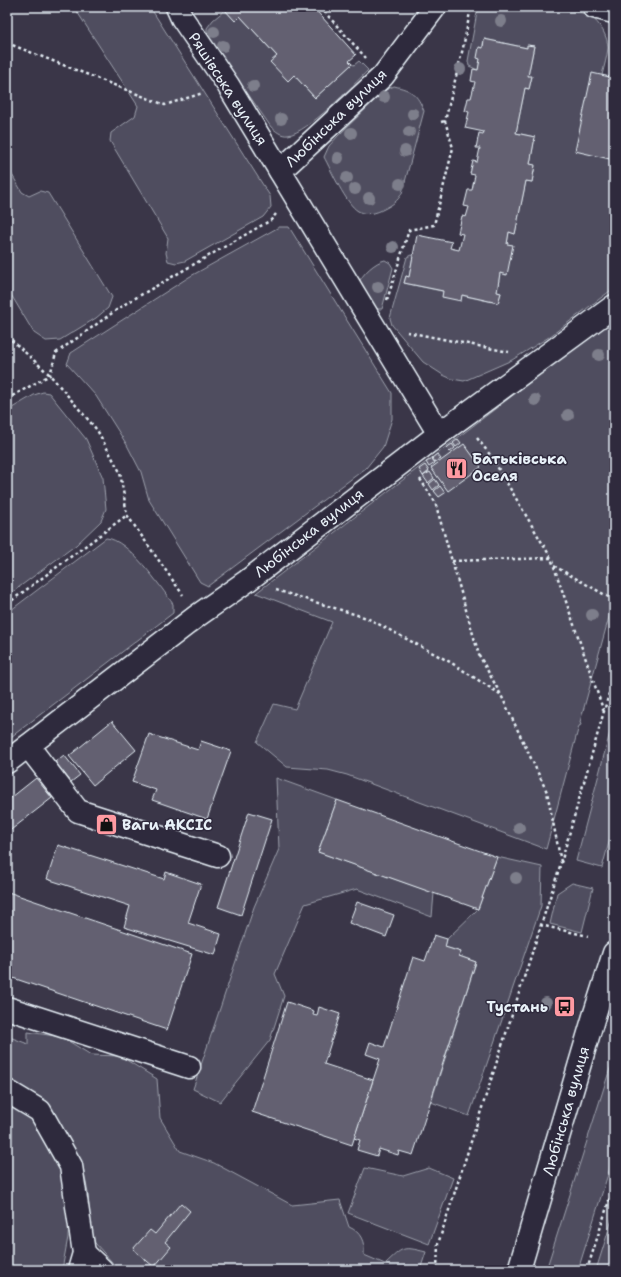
<svg xmlns="http://www.w3.org/2000/svg" width="621" height="1277" font-family="'Shantell Sans',sans-serif">
	<style>
		.green { fill: #504e5f; stroke: #9ca0ac }
		.building { fill: #636171; stroke: #e8f1f8 }
		.lines { fill: none; stroke-linecap: round; stroke-linejoin: round }
		.minor-casing { stroke: #e8f1f8; stroke-width: 25 }
		.major-casing { stroke: #e8f1f8; stroke-width: 25 }
		.path { stroke: #e8f1f8; stroke-width: 2.5; stroke-dasharray: 3 3; stroke-linecap: butt }
		.minor { stroke: #2f2a3d; stroke-width: 22 }
		.major { stroke: #2f2a3d; stroke-width: 22 }
		.tree { fill: #7d7e8b }
		.labels { text-anchor: middle; stroke-width: 3; stroke-linejoin: round; paint-order: stroke }
		.street-label { font-size: 15px; fill: #e8f1f8; stroke: #2f2a3d }
		.poi-label { font-size: 15px; font-weight: bold; fill: #e8f1f8; stroke: #2f2a3d; text-anchor: start }
	</style>
	<rect width="100%" height="100%" fill="#3a3648"/>
	<filter id="ink" filterUnits="userSpaceOnUse"><feTurbulence type="fractalNoise" baseFrequency=".025" numOctaves="2"/><feDisplacementMap in="SourceGraphic" scale="8" xChannelSelector="R" yChannelSelector="G"/><feConvolveMatrix kernelMatrix="1 2 1 2 8 2 1 2 1" color-interpolation-filters="sRGB"/></filter>
	<g filter="url(#ink)">
		<g class="green">
			<path d="M74,7H150L270,196L271,207L263,217L185,261L176,263L168,261L166,253L168,238L110,141L111,133L135,116L138,106Z"/>
			<path d="M478,7C504,7 571,4 591,17C600,23 608,37 608,48C607,57 604,67 602,75L614,78V288L549,337L512,360L464,381L452,379L443,375L423,362L392,325L390,318L407,257L411,255L413,256L409,277L406,276L404,283L498,303L501,293L497,292L500,273L506,275L512,245L507,244L509,232L515,234L526,181L532,182L535,166L530,164L535,137L516,133L525,88L529,89L532,77L528,76L534,46L528,45L527,48L484,39L478,70L469,66L468,61Z"/>
			<path d="M225,10L235,21L240,16L315,98L352,64L354,65L359,61L368,70C354,85 307,133 288,135C281,136 276,131 271,127L207,35V28L213,20Z"/>
			<path d="M394,86C412,90 417,94 424,111L402,193C398,201 392,205 384,209C377,213 366,216 358,211C346,204 331,170 324,157L329,146L338,136L384,91Z"/>
			<path d="M7,166L22,192L29,196L40,191L48,193L112,297L108,308L96,318L60,340L46,341L34,333L7,288Z"/>
			<path d="M279,227H289L392,393V419L383,447L366,468L208,586L200,582L149,500L141,472L127,445L96,396L67,364L71,353L189,277Z"/>
			<path d="M385,260L390,263L393,268L382,309H378L373,306L358,284C362,274 375,262 385,260Z"/>
			<path d="M604,325L614,329V599L580,722L581,725L579,726L546,849L347,775L328,770L287,767L257,742L274,704L295,709L332,622L256,593Z"/>
			<path d="M43,392L49,393L86,439L103,478L106,509L101,521L76,545L7,596V411L34,395Z"/>
			<path d="M106,538C128,539 161,587 173,604V613L7,740V613Z"/>
			<path d="M614,717V824L602,868L576,861Z"/>
			<path d="M276,778L337,800L318,852L434,893L432,917L357,889L305,904L275,974L284,996L270,1040L220,1102L193,1089L254,907L279,849Z"/>
			<path d="M497,857L542,867L541,906L469,1116L431,1102L476,962L459,956L461,952L445,947L447,939L478,909Z"/>
			<path d="M572,883L593,888L582,932L550,924L557,893Z"/>
			<path d="M28,1032L62,1037L91,1055L120,1056L157,1079L160,1118L180,1151L214,1163L292,1205L340,1200L349,1227C361,1232 365,1242 364,1255L385,1264C403,1247 402,1246 426,1252L420,1270H119L95,1243L90,1224L88,1193L83,1167L68,1140L7,1081V1036L28,1044Z"/>
			<path d="M614,1056V1155L578,1270H546Z"/>
			<path d="M7,1095L43,1127L63,1174L70,1208L68,1237L62,1270H7Z"/>
			<path d="M365,1168L403,1176L429,1168L453,1178L429,1244L348,1213Z"/>
			<path d="M614,1213V1270H596Z"/>
		</g>
		<g class="building">
			<path d="M228,7H313L356,55L349,61L352,64L315,98L294,75L288,81L270,62L277,56L240,16L235,21L225,10Z"/>
			<path d="M484,39L527,48V45L534,46L528,76H532L529,89L525,88L516,133L535,137L530,164L535,165L532,182L526,181L515,234L509,232L507,244L513,245L507,275L500,273L497,292L501,293L498,303L462,295L461,301L442,297L443,291L404,283L406,276L409,277L417,235L452,242L450,248L459,250L463,234L458,233L462,216L466,217L469,207L464,206L468,190H472L475,175L470,174L473,161L477,162L480,148H476L479,133L483,134L484,132L465,128L469,112L465,111L468,98H471L475,82L471,81L473,69L478,70L480,59L477,58L479,47L483,48Z"/>
			<path d="M592,73L614,78V160L575,151Z"/>
			<path d="M458,439L461,443L456,447L453,443Z"/>
			<path d="M452,444L455,448L450,452L446,448Z"/>
			<path d="M464,444L481,467L448,491L431,468Z"/>
			<path d="M437,454L441,459L435,462L432,458Z"/>
			<path d="M432,459L435,463L429,467L426,462Z"/>
			<path d="M425,465L429,471L423,476L419,469Z"/>
			<path d="M430,472L434,478L428,483L423,476Z"/>
			<path d="M435,479L439,485L433,490L429,484Z"/>
			<path d="M440,486L445,493L439,497L434,491Z"/>
			<path d="M112,721L136,750L93,785L69,756Z"/>
			<path d="M149,734L198,750L201,741L231,751L207,819L152,800L156,790L132,782Z"/>
			<path d="M64,755L80,775L71,782L55,762Z"/>
			<path d="M36,778L52,798L7,833V801Z"/>
			<path d="M337,800L497,857L478,909L318,852Z"/>
			<path d="M249,812L272,819L241,915L218,907Z"/>
			<path d="M58,845L164,879L166,872L201,884L188,923L221,934L215,955L124,927L130,906L47,879Z"/>
			<path d="M8,892L192,954L167,1030L10,977L7,985V896Z"/>
			<path d="M357,902L394,915L386,937L349,923Z"/>
			<path d="M434,935L447,939L445,947L461,952L459,956L476,962L413,1155L399,1151L398,1155L379,1149L377,1156L357,1150L360,1140L354,1138L380,1059L366,1054L370,1042L384,1047L413,957L425,961Z"/>
			<path d="M287,1002L314,1011L313,1015L317,1016L319,1007L340,1014L324,1064L373,1080L352,1145L252,1112Z"/>
			<path d="M181,1203L190,1211L165,1242L171,1247L154,1267L133,1249L150,1230L155,1234Z"/>
		</g>
		<g class="lines">
			<defs>
				<g id="minor">
					<path d="M177,7L182,18L228,85L439,434"/>
					<path d="M594,7L614,12"/>
					<path d="M280,171L383,76L435,7"/>
					<path d="M28,746L78,811L218,856"/>
					<path d="M7,762L197,616L247,581L439,434L614,306"/>
					<path d="M7,1008L189,1067"/>
					<path d="M7,1091L40,1111L71,1166L84,1253L79,1270"/>
					<path d="M84,1253L102,1270"/>
				</g>
				<path id="major" d="M519,1270L594,1016L614,953"/>
			</defs>
			<use href="#minor" class="minor-casing"/>
			<use href="#major" class="major-casing"/>
			<g class="path">
				<path d="M320,7L366,58"/>
				<path d="M7,43L165,105L203,93"/>
				<path d="M441,122L445,121"/>
				<path d="M387,300L409,230L434,225L453,148L445,121L463,48L471,7"/>
				<path d="M407,332L509,352"/>
				<path d="M7,336L50,375L97,430L120,472L127,515L183,595"/>
				<path d="M7,399L50,375L56,353L125,304L271,220L276,214"/>
				<path d="M477,438L491,456L551,558L604,712"/>
				<path d="M420,479L435,502L479,655L501,695L547,792L561,862"/>
				<path d="M452,561L551,558"/>
				<path d="M554,566L614,600"/>
				<path d="M276,590L367,618L450,662L500,694"/>
				<path d="M7,604L127,515"/>
				<path d="M540,925L588,936"/>
				<path d="M437,1270L438,1244L561,863L614,676"/>
				<path d="M587,1270L614,1185"/>
			</g>
			<use href="#minor" class="minor"/>
			<use href="#major" class="major"/>
		</g>
		<g class="tree">
			<circle cx="501" cy="21" r="6"/>
			<circle cx="214" cy="32" r="6"/>
			<circle cx="223" cy="46" r="6"/>
			<circle cx="460" cy="69" r="6"/>
			<circle cx="253" cy="86" r="6"/>
			<circle cx="384" cy="97" r="6"/>
			<circle cx="413" cy="114" r="6"/>
			<circle cx="281" cy="119" r="6"/>
			<circle cx="409" cy="132" r="6"/>
			<circle cx="351" cy="133" r="6"/>
			<circle cx="405" cy="151" r="6"/>
			<circle cx="338" cy="158" r="6"/>
			<circle cx="347" cy="178" r="6"/>
			<circle cx="400" cy="184" r="6"/>
			<circle cx="355" cy="189" r="6"/>
			<circle cx="369" cy="198" r="6"/>
			<circle cx="393" cy="247" r="6"/>
			<circle cx="378" cy="287" r="6"/>
			<circle cx="599" cy="355" r="6"/>
			<circle cx="535" cy="400" r="6"/>
			<circle cx="568" cy="415" r="6"/>
			<circle cx="592" cy="615" r="6"/>
			<circle cx="519" cy="828" r="6"/>
			<circle cx="516" cy="878" r="6"/>
			<circle cx="546" cy="1003" r="6"/>
		</g>
	</g>
	<defs>
		<symbol id="restaurant-square" viewBox="-11 -11 22 22"><rect x="-9" y="-9" width="18" height="18" rx="4" fill="#ff9aa2" stroke="#2f2a3d"/><path d="M-5-6h1v4h1v-4h1v4h1v-4h1v5L-1.5 .5V6h-2V.5L-5-1ZM5-6V6H3V1.5H1.5Q1.5-4 5-6Z" fill="#111"/></symbol>
		<symbol id="shop-square" viewBox="-11 -11 22 22"><rect x="-9" y="-9" width="18" height="18" rx="4" fill="#ff9aa2" stroke="#2f2a3d"/><path d="M-5-2.5h2.3a2.7 3.5 0 0 1 5.4 0H5L5.5 6h-11ZM-1.5-2.5h3a1.5 2.3 0 0 0-3 0Z" fill="#111"/></symbol>
		<symbol id="bus-square" viewBox="-11 -11 22 22"><rect x="-9" y="-9" width="18" height="18" rx="4" fill="#ff9aa2" stroke="#2f2a3d"/><path d="M-5-6H5V4H4V6H2V4H-2V6H-4V4H-5ZM-3.5-4V0h7V-4ZM-3.5 1.2v1.5H-2V1.2ZM2 1.2v1.5H3.5V1.2Z" fill="#111"/></symbol>
	</defs>
	<g fill-rule="evenodd">
		<use href="#restaurant-square" x="444" y="456" width="25" height="25"/>
		<use href="#shop-square" x="94" y="812" width="25" height="25"/>
		<use href="#bus-square" x="552" y="994" width="25" height="25"/>
	</g>
	<g class="labels">
		<g class="street-label">
			<text transform="translate(228 89) rotate(57)" y="5">Ряшівська вулиця</text>
			<text transform="translate(336 118) rotate(-44)" y="5">Любінська вулиця</text>
			<text transform="translate(309 533) rotate(-38)" y="5">Любінська вулиця</text>
			<text transform="translate(566 1111) rotate(-74)" y="5">Любінська вулиця</text>
		</g>
		<g class="poi-label">
			<text x="472" y="464">Батьківська<tspan x="472" dy="17">Оселя</tspan></text>
			<text x="122" y="830">Ваги АКСІС</text>
			<text x="548" y="1012" text-anchor="end">Тустань</text>
		</g>
	</g>
	<rect width="621" height="1277" fill="none" stroke="#2f2a3d" stroke-width="24"/>
	<rect x="12" y="12" width="597" height="1253" fill="none" stroke="#e8f1f8" stroke-width="1.5" filter="url(#ink)"/>
</svg>
